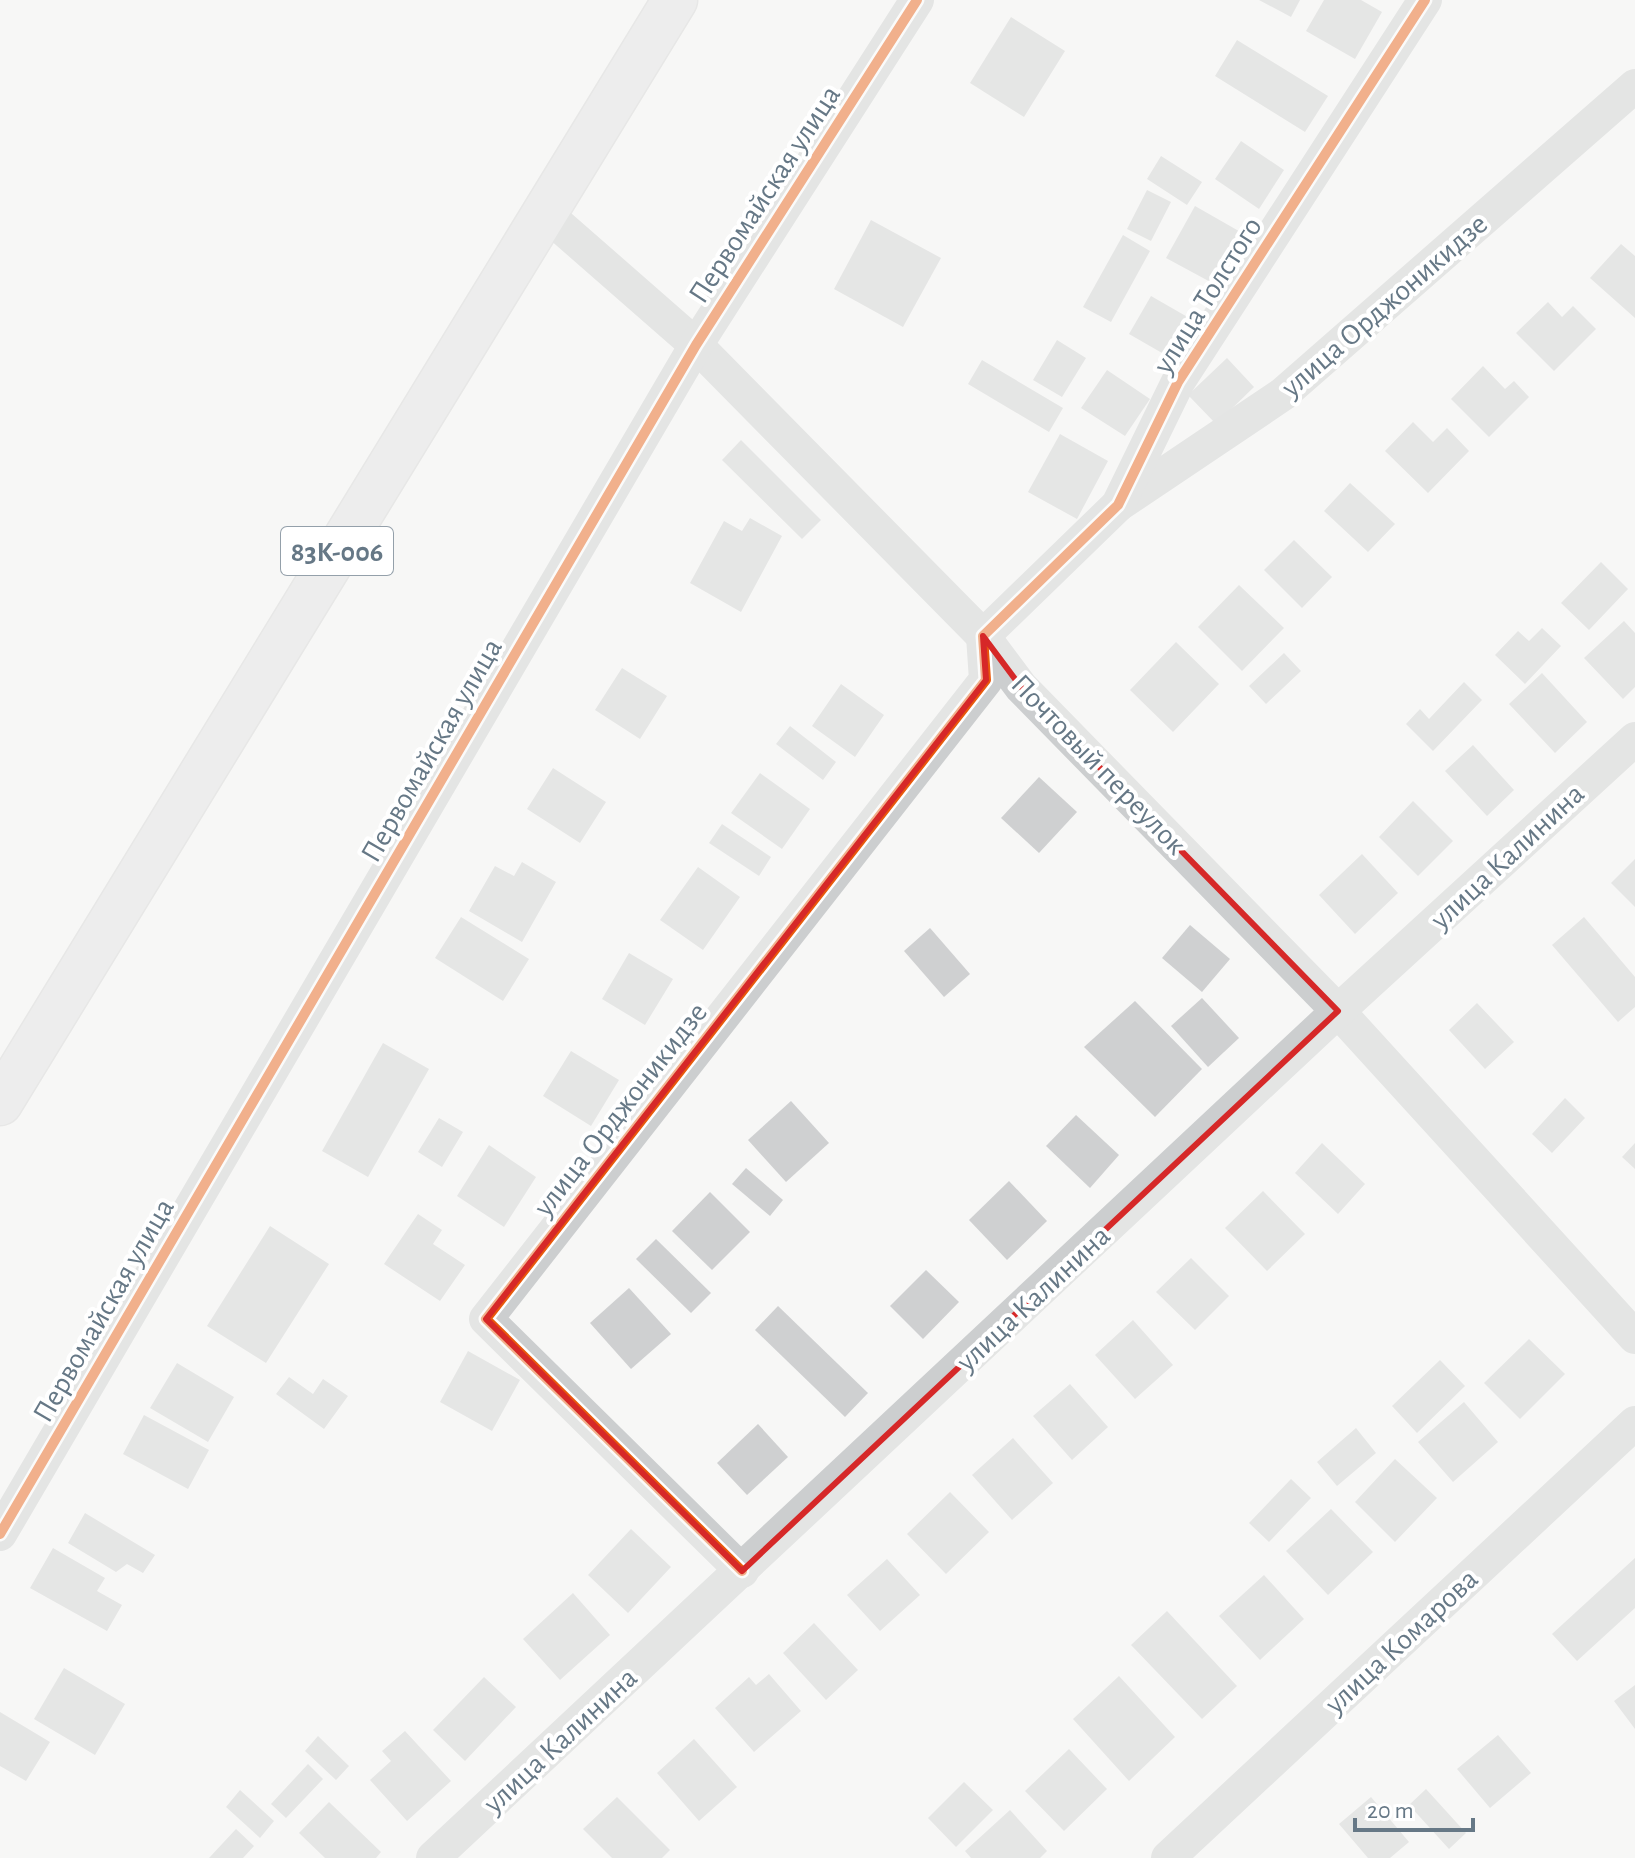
<svg xmlns="http://www.w3.org/2000/svg" width="1635" height="1858" font-family="'Alegreya Sans',sans-serif">
	<style>
		.building { fill: #cfd0d1 }
		.lines { fill: none; stroke-linecap: round; stroke-linejoin: round }
		.primary-casing { stroke: #d3d3d4; stroke-width: 47 }
		.street { stroke: #cccecf; stroke-width: 34 }
		.primary { stroke: #e0e1e2; stroke-width: 44 }
		.cycleway-casing { stroke: #fff; stroke-width: 15 }
		.cycleway { stroke: #e8590c; stroke-width: 10 }
		.marked { fill: none; stroke: #d62828; stroke-width: 6; stroke-linejoin: round }
		.labels { text-anchor: middle; stroke-width: 8; stroke-linejoin: round; paint-order: stroke }
		.shield { fill: #fff; stroke: #94a0aa; stroke-width: 2 }
		.shield-label { font-size: 28px; font-weight: bold; fill: #667886 }
		.street-label { font-size: 30px; fill: #667886; stroke: #fff }
	</style>
	<rect width="100%" height="100%" fill="#f7f7f6"/>
	<g class="building">
		<path d="M1259,0H1300L1291,17Z"/>
		<path d="M1324,0H1361L1382,12L1355,59L1306,31Z"/>
		<path d="M1011,17L1065,51L1024,117L970,83Z"/>
		<path d="M1237,40L1328,96L1305,132L1215,76Z"/>
		<path d="M1241,141L1284,170L1259,209L1215,179Z"/>
		<path d="M1161,156L1202,182L1187,205L1147,179Z"/>
		<path d="M1147,190L1171,202L1151,241L1127,229Z"/>
		<path d="M1195,206L1244,234L1216,285L1166,258Z"/>
		<path d="M871,220L941,258L903,327L834,289Z"/>
		<path d="M1123,235L1150,251L1111,322L1083,307Z"/>
		<path d="M1621,244L1635,256V318L1590,278Z"/>
		<path d="M1151,296L1191,319L1169,357L1129,334Z"/>
		<path d="M1548,302L1562,317L1573,306L1596,329L1554,371L1516,333Z"/>
		<path d="M1057,340L1086,358L1062,397L1033,380Z"/>
		<path d="M1227,358L1254,387L1216,424L1188,395Z"/>
		<path d="M982,360L1063,408L1049,432L968,384Z"/>
		<path d="M1483,366L1505,389L1514,381L1529,397L1489,437L1451,399Z"/>
		<path d="M1107,370L1150,399L1125,436L1081,408Z"/>
		<path d="M1413,422L1433,442L1447,428L1469,451L1428,493L1385,451Z"/>
		<path d="M1060,434L1108,461L1077,519L1028,492Z"/>
		<path d="M741,440L821,520L802,539L722,460Z"/>
		<path d="M1350,483L1395,524L1368,552L1324,511Z"/>
		<path d="M750,518L782,536L741,612L690,583L724,521L742,531Z"/>
		<path d="M1294,540L1332,577L1302,608L1264,570Z"/>
		<path d="M1601,562L1628,589L1589,630L1561,603Z"/>
		<path d="M1239,585L1284,628L1242,671L1198,627Z"/>
		<path d="M1624,621L1635,633V687L1623,699L1584,658Z"/>
		<path d="M1542,628L1561,646L1525,684L1495,655L1518,631L1529,641Z"/>
		<path d="M1176,642L1219,684L1173,732L1130,690Z"/>
		<path d="M1284,653L1301,671L1266,704L1249,686Z"/>
		<path d="M622,668L667,696L640,739L595,710Z"/>
		<path d="M1542,673L1587,722L1555,753L1509,704Z"/>
		<path d="M1464,682L1482,700L1433,751L1406,724L1420,709L1429,719Z"/>
		<path d="M841,684L884,715L855,757L812,726Z"/>
		<path d="M790,726L836,762L823,780L776,744Z"/>
		<path d="M1473,745L1514,790L1487,816L1445,771Z"/>
		<path d="M553,768L606,802L580,843L527,809Z"/>
		<path d="M760,773L810,809L782,849L731,813Z"/>
		<path d="M1039,777L1077,812L1039,853L1001,818Z"/>
		<path d="M1413,801L1453,841L1418,876L1379,837Z"/>
		<path d="M722,824L771,857L759,876L709,843Z"/>
		<path d="M1362,854L1398,893L1355,934L1319,895Z"/>
		<path d="M1635,859V907L1611,883Z"/>
		<path d="M522,862L556,882L522,942L469,911L495,866L514,876Z"/>
		<path d="M698,867L740,897L703,950L660,920Z"/>
		<path d="M461,917L529,959L503,1001L435,958Z"/>
		<path d="M1584,917L1635,977V1007L1618,1022L1552,945Z"/>
		<path d="M1190,925L1230,959L1202,992L1162,958Z"/>
		<path d="M930,928L970,974L944,997L904,951Z"/>
		<path d="M629,953L673,979L645,1025L602,999Z"/>
		<path d="M1202,998L1239,1038L1208,1067L1171,1026Z"/>
		<path d="M1135,1001L1202,1069L1155,1117L1084,1047Z"/>
		<path d="M1477,1003L1514,1042L1485,1069L1449,1030Z"/>
		<path d="M383,1043L429,1069L368,1177L322,1151Z"/>
		<path d="M571,1051L619,1080L591,1126L543,1096Z"/>
		<path d="M1565,1098L1585,1118L1552,1153L1532,1134Z"/>
		<path d="M791,1101L829,1143L786,1182L748,1140Z"/>
		<path d="M1076,1115L1119,1155L1090,1188L1046,1146Z"/>
		<path d="M439,1118L463,1132L442,1167L418,1152Z"/>
		<path d="M1322,1143L1365,1184L1338,1214L1295,1173Z"/>
		<path d="M1635,1143V1169L1622,1157Z"/>
		<path d="M489,1145L536,1177L504,1227L457,1196Z"/>
		<path d="M746,1168L783,1200L770,1216L732,1184Z"/>
		<path d="M1009,1181L1047,1221L1007,1260L969,1220Z"/>
		<path d="M1263,1191L1305,1234L1267,1271L1225,1228Z"/>
		<path d="M710,1192L750,1232L712,1270L672,1231Z"/>
		<path d="M418,1214L442,1230L433,1244L465,1265L440,1301L384,1264Z"/>
		<path d="M270,1226L329,1264L266,1363L207,1326Z"/>
		<path d="M656,1239L711,1293L691,1313L636,1259Z"/>
		<path d="M1191,1258L1229,1296L1195,1330L1156,1292Z"/>
		<path d="M926,1270L959,1302L923,1339L890,1306Z"/>
		<path d="M629,1288L671,1334L631,1369L590,1323Z"/>
		<path d="M778,1306L868,1393L845,1417L755,1330Z"/>
		<path d="M1133,1320L1173,1365L1135,1399L1095,1355Z"/>
		<path d="M1529,1339L1565,1374L1520,1419L1484,1383Z"/>
		<path d="M468,1351L520,1380L492,1431L440,1402Z"/>
		<path d="M1440,1360L1465,1386L1417,1433L1392,1406Z"/>
		<path d="M177,1363L234,1397L208,1442L150,1408Z"/>
		<path d="M289,1377L313,1394L323,1379L348,1396L324,1429L276,1394Z"/>
		<path d="M1070,1384L1108,1427L1072,1460L1033,1416Z"/>
		<path d="M1464,1402L1498,1442L1453,1482L1418,1442Z"/>
		<path d="M144,1415L209,1450L188,1489L123,1454Z"/>
		<path d="M758,1424L788,1457L747,1495L717,1463Z"/>
		<path d="M1356,1428L1376,1453L1337,1486L1317,1462Z"/>
		<path d="M1013,1438L1053,1483L1012,1520L972,1475Z"/>
		<path d="M1395,1459L1437,1498L1395,1542L1355,1502Z"/>
		<path d="M1291,1479L1311,1498L1269,1542L1249,1523Z"/>
		<path d="M950,1492L989,1532L946,1574L907,1534Z"/>
		<path d="M1331,1509L1373,1552L1328,1595L1286,1551Z"/>
		<path d="M85,1513L155,1555L143,1573L127,1564L116,1572L68,1543Z"/>
		<path d="M631,1529L671,1567L628,1613L588,1575Z"/>
		<path d="M53,1548L105,1578L97,1591L122,1605L107,1631L30,1588Z"/>
		<path d="M1635,1558V1608L1577,1661L1552,1634Z"/>
		<path d="M887,1559L920,1595L880,1631L847,1595Z"/>
		<path d="M1264,1575L1304,1619L1260,1660L1219,1616Z"/>
		<path d="M573,1593L610,1635L560,1680L523,1639Z"/>
		<path d="M1167,1611L1237,1686L1202,1719L1131,1645Z"/>
		<path d="M814,1623L858,1670L826,1700L783,1653Z"/>
		<path d="M64,1668L125,1704L95,1755L34,1719Z"/>
		<path d="M769,1674L801,1711L754,1752L715,1708L749,1677L756,1685Z"/>
		<path d="M1119,1676L1175,1737L1129,1781L1073,1719Z"/>
		<path d="M484,1677L516,1707L465,1761L433,1730Z"/>
		<path d="M1635,1685V1729L1614,1701Z"/>
		<path d="M0,1712L50,1742L26,1781L0,1766Z"/>
		<path d="M405,1731L451,1781L407,1821L370,1780L391,1761L382,1751Z"/>
		<path d="M1498,1735L1531,1773L1490,1808L1457,1769Z"/>
		<path d="M318,1736L349,1766L336,1780L305,1751Z"/>
		<path d="M694,1739L737,1787L699,1821L657,1773Z"/>
		<path d="M1069,1749L1107,1789L1064,1831L1025,1791Z"/>
		<path d="M308,1764L323,1779L286,1818L271,1804Z"/>
		<path d="M964,1782L993,1810L956,1847L928,1818Z"/>
		<path d="M1426,1789L1466,1833L1449,1849L1409,1805Z"/>
		<path d="M240,1790L274,1821L260,1838L226,1807Z"/>
		<path d="M617,1797L670,1850L662,1858H612L583,1829Z"/>
		<path d="M1371,1797L1409,1842L1390,1858H1368L1339,1824Z"/>
		<path d="M329,1802L381,1852L376,1858H325L299,1833Z"/>
		<path d="M1010,1810L1047,1851L1040,1858H971L965,1851Z"/>
		<path d="M236,1829L254,1846L243,1858H209Z"/>
	</g>
	<g class="lines">
		<defs>
			<path id="primary" d="M0,1103L675,0"/>
		</defs>
		<use href="#primary" class="primary-casing"/>
		<g class="street">
			<path d="M544,212L696,345L983,636L1021,687L1338,1011L1635,1337"/>
			<path d="M1118,505L1283,394L1635,86"/>
			<path d="M0,1534L696,345L917,0"/>
			<path d="M742,1571L486,1319L986,680L983,636L1118,505L1178,382L1425,0"/>
			<path d="M433,1858L1338,1011L1635,739"/>
			<path d="M1168,1858L1635,1423"/>
		</g>
		<use href="#primary" class="primary"/>
		<defs>
			<g id="cycleway">
				<path d="M0,1534L696,345L917,0"/>
				<path d="M742,1571L486,1319L986,680L983,636L1118,505L1178,382L1425,0"/>
			</g>
		</defs>
		<use href="#cycleway" class="cycleway-casing"/>
		<use href="#cycleway" class="cycleway"/>
	</g>
	<path d="M0 0H1635V1858H0ZM983,636L1021,687L1338,1011L742,1571L486,1319L986,680Z" fill="#f7f7f6" fill-opacity=".55" fill-rule="evenodd"/>
	<path class="marked" d="M983,636L1021,687L1338,1011L742,1571L486,1319L986,680Z"/>
	<g class="labels">
		<rect class="shield" x="281" y="527" width="112" height="48" rx="6"/>
		<g class="shield-label">
			<text x="337" y="561">83К-006</text>
		</g>
		<g class="street-label">
			<text transform="translate(764 194) rotate(-57)" y="10">Первомайская улица</text>
			<text transform="translate(1207 295) rotate(-58)" y="10">улица Толстого</text>
			<text transform="translate(1384 305) rotate(-41)" y="10">улица Орджоникидзе</text>
			<text transform="translate(431 750) rotate(-60)" y="10">Первомайская улица</text>
			<text transform="translate(1099 764) rotate(46)" y="10">Почтовый переулок</text>
			<text transform="translate(1507 856) rotate(-43)" y="10">улица Калинина</text>
			<text transform="translate(620 1109) rotate(-52)" y="10">улица Орджоникидзе</text>
			<text transform="translate(1033 1298) rotate(-43)" y="10">улица Калинина</text>
			<text transform="translate(103 1310) rotate(-60)" y="10">Первомайская улица</text>
			<text transform="translate(1401 1641) rotate(-43)" y="10">улица Комарова</text>
			<text transform="translate(560 1740) rotate(-43)" y="10">улица Калинина</text>
		</g>
	</g>
	<path d="M1355 1818v12h118v-12" fill="none" stroke="#667886" stroke-width="4"/>
	<text x="1367" y="1818" font-size="24" fill="#667886" stroke="#ffffff" stroke-width="6" paint-order="stroke">20 m</text>
</svg>
